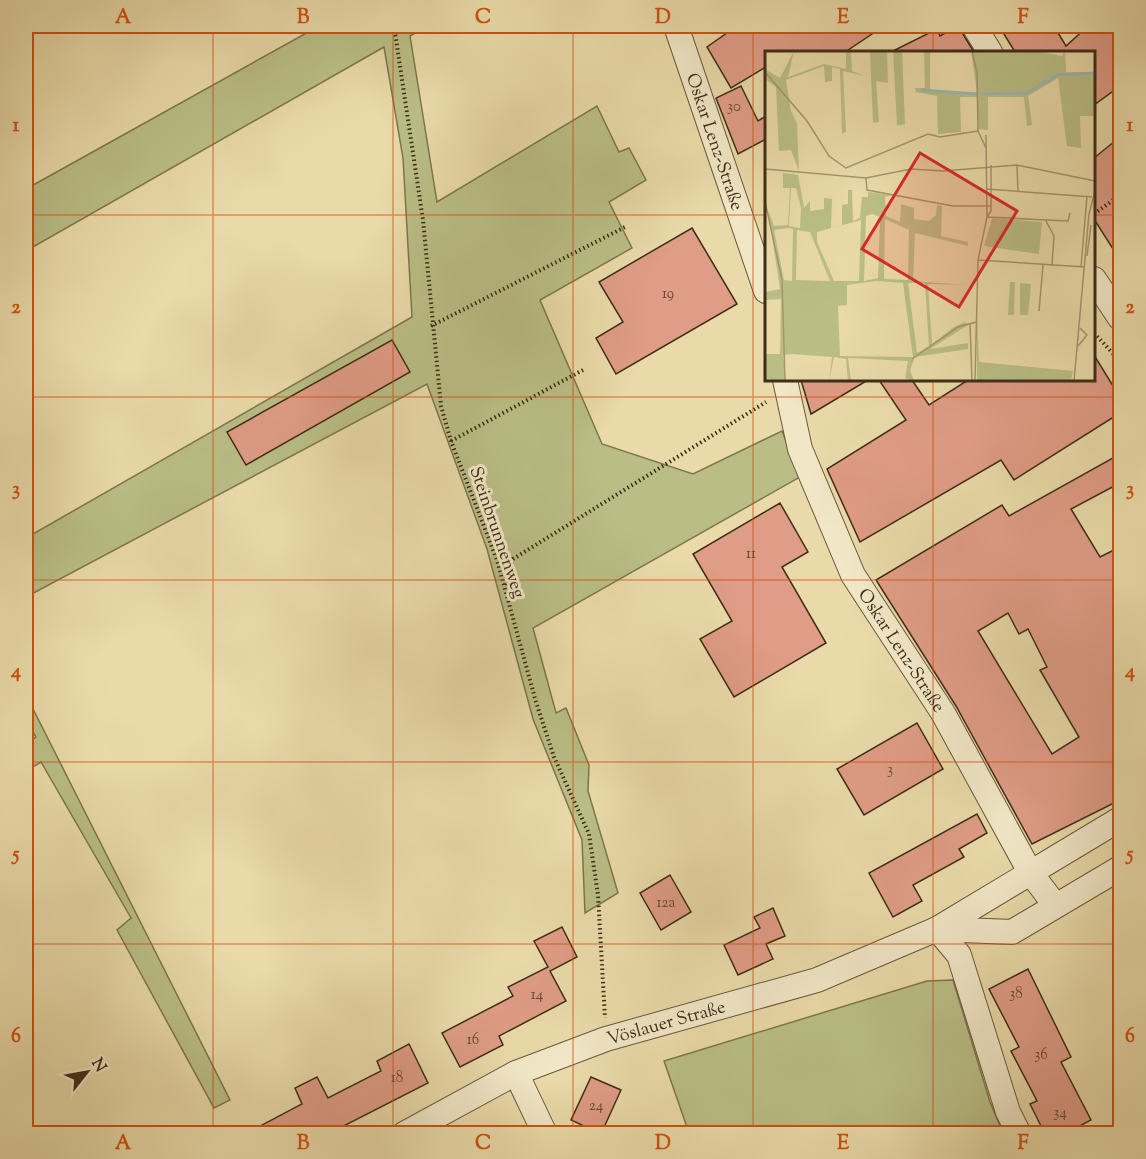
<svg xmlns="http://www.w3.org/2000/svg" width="1146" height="1159" font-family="'Sorts Mill Goudy',serif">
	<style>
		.green { fill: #babe86; stroke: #7c764e; stroke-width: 1.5 }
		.building { fill: #df9c86; stroke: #3e2d17; stroke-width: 1.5; fill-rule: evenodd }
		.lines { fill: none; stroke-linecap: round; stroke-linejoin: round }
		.street-casing { stroke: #69583c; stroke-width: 26 }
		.path { stroke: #3e2d17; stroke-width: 4; stroke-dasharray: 1.5 3; stroke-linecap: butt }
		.street { stroke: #f1e7c7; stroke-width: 24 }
		.grid { fill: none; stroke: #ce520e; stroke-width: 1.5; stroke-opacity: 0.55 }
		.labels { text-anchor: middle; stroke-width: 6; stroke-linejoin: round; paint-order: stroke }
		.number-label { font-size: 15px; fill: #664933 }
		.street-label { font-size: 18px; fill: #3e2d17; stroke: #f1e7c7 }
		.inset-river { fill: none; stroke: #9eb7b5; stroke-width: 3 }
		.inset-road { fill: none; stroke: #a5956f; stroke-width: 1.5 }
		.view { fill: #d62828; fill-opacity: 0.15; stroke: #d62828; stroke-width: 3 }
		.inset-edge { fill: none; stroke: #3e2d17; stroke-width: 3 }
		.neatline { fill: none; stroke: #ce520e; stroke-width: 2 }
		.grid-label { font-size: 20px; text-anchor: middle; font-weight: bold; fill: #ce520e }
	</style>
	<rect width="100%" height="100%" fill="#eadaa9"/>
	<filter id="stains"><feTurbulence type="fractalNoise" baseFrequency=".00333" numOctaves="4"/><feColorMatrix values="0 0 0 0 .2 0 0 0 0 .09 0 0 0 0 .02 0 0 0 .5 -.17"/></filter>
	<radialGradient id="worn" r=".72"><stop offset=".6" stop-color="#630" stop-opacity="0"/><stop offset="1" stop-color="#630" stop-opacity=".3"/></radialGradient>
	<g class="green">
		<path d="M319,26H427L410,36L437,202L597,106L619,152L629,148L646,180L609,202L632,248L540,300L602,444L693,474L782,431L800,477L533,628L556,713L566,708L589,765L588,791L618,893L585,913L582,840L533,719L487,549L427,384L26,597V538L412,317L403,158L384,47L26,251V189Z"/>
		<path d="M26,695L230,1100L214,1108L117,930L131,918L41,762L26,771V744L36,737L26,720Z"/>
		<path d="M953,980L990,1102L1003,1133H689L664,1061L927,981Z"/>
	</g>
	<g class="building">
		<path d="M737,26H884L845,52H766V67L731,88L707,47Z"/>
		<path d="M958,26L974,52H891L937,29L940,36Z"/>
		<path d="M999,26H1054L1066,46L1088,26H1120V86L1094,105V52H1015Z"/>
		<path d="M741,86L758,121L766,116V139L738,154L716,98Z"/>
		<path d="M1120,137V260L1094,219V158Z"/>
		<path d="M692,228L737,304L616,374L596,338L623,322L599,282Z"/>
		<path d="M392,340L410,372L246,465L227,432Z"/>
		<path d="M1094,355L1113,386L1120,382V413L1014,480L1001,460L860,542L827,469L906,420L879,380H912L929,405L968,380H1094Z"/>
		<path d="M801,380H868L811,414Z"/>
		<path d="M1120,454V483L1071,509L1100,557L1114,550L1120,561V800L1032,844L956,706L876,580L1002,505L1009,516ZM1008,613L1019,634L1028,629L1047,667L1040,670L1079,737L1052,754L978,631Z"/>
		<path d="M780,503L808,552L782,567L826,643L734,697L700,639L732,621L693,554Z"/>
		<path d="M917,723L943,769L864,815L837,769Z"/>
		<path d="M977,814L987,833L959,849L964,857L913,885L922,901L893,917L869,873Z"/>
		<path d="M670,875L691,912L661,930L640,893Z"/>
		<path d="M773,908L785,936L766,944L773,959L738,975L724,945L760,928L754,917Z"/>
		<path d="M562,927L577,957L550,971L566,1001L499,1036L503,1045L460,1067L442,1033L513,996L508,987L548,967L534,941Z"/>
		<path d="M1028,969L1071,1057L1061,1062L1091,1120L1065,1134H1045L1030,1104L1037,1101L1011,1051L1019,1047L989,989Z"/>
		<path d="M409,1044L428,1083L328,1134H245L302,1104L295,1088L317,1077L328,1098L381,1071L377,1061Z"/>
		<path d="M591,1077L621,1090L601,1134L571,1120Z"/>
	</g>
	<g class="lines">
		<defs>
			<g id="street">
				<path id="s1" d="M676,26L766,291"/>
				<path d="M974,26L990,52"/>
				<path d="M1094,279L1120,318"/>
				<path id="s2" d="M785,380L800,449L853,575L943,713L1030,872L1055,905"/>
				<path d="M937,929L959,955L1008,1112L1019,1134"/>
				<path d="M937,929L1012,932L1120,868"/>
				<path d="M516,1073L545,1134"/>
				<path id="s3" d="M404,1134L516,1073L606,1039L817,980L937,929L1120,819"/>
			</g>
		</defs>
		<use href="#street" class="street-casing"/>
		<g class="path">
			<path d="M394,26L423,220L441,406L451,441L497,560L536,702L554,757L589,834L598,895L605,1018"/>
			<path d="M1094,214L1120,195"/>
			<path d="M431,326L627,226"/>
			<path d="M1094,333L1120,361"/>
			<path d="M451,441L583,370"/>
			<path d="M505,585L513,559L766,402"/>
		</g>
		<use href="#street" class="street"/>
	</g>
	<path class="grid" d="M213,26V1134M393,26V1134M573,26V1134M753,26V1134M933,26V52M26,215H766M1094,215H1120M933,380V1134M26,397H1120M26,580H1120M26,762H1120M26,944H1120"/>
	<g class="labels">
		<g class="number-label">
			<text x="734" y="111">30</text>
			<text x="668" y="298">19</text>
			<text x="751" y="558">11</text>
			<text x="890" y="774">3</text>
			<text x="666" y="907">12a</text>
			<text x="1016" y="998">38</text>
			<text x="537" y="999">14</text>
			<text x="473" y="1044">16</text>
			<text x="1041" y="1059">36</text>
			<text x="397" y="1082">18</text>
			<text x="596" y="1110">24</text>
			<text x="1060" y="1117">34</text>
		</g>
		<g class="street-label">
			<text dy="6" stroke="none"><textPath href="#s1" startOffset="122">Oskar Lenz-Straße</textPath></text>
			<text transform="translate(498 532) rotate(71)" y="6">Steinbrunnenweg</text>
			<text dy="6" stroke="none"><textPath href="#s2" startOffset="297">Oskar Lenz-Straße</textPath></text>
			<text dy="6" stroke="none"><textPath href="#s3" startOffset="286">Vöslauer Straße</textPath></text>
		</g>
	</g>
	<g transform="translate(765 51)">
		<rect width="330" height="330" fill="#eadaa9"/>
		<path d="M29,0L23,26L59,13L81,18V0H86L87,20L100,25L78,20L81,81L77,83L75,18L67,16V30L60,31L59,15L21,29L26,60L32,73L34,120L26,99L14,100L11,36L0,28V18L15,27ZM105,0H122L123,32L111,30L114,71L108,72ZM128,0H137L140,73L136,74H132ZM159,0H165V39L173,41H212L206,0H271L297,5L300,0L301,21H330V65H315L316,97L302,95L293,27L263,45L267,74L262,75L263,84L259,46H223V79L214,78L212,46H195L196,81L173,83L172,45L151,41L150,37H160ZM18,122L33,124L39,157L45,150V160L59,158V147L67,148L66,177L77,174V154L83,153V139H87L88,170L95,167L97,146H103V141L126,144L120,146L121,165L135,171L136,153L149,157V168L164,170L171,164L172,154L177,155L176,185L203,191V195L150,182L148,230L201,234L163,233L167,293L189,276L200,271L203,274L165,298L203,292V298L150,306L145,319L149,330L140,327L143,310L83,307L86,330H83L81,308L69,306L64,330L67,306L27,303L18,304L21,330L0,329V303H15L16,248L0,249V241L15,238L3,159L9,175L23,174L25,137H18ZM26,137H31L36,157L35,177L24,175ZM107,163L115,166L113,227L99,230L101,165ZM120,168L144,179L143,229L119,228ZM96,169L94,230H69L52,191V181ZM23,177L28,178L27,230L19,229L9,179ZM32,179L45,181L65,230L31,229ZM112,230L138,232L148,306L75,305L73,255L82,254V234ZM143,232H160L164,295L152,302ZM227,167L277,171L274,203L219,195ZM245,231H250L249,264H243ZM255,232L266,233L263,264H255ZM212,267L214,311L308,320L306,330H212Z" fill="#babe86" fill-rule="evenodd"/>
		<path class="inset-river" d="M156,39L212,43M215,43L262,42L292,24L330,22"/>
		<path class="inset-road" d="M207,0L212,22L213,80M0,21L42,70L64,105L81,117L163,83L175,86L213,80M213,80L221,97M252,114L253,140M0,118L101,127L146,118L178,120L252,114L330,130M101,127L102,139L188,155H226M222,138L327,146M0,150L17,229L20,330M222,166L303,170L305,162M222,166L226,160V114M281,170L289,185L287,215M322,205L326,174M213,209L320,216M316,216L322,145M274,260L278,214M205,272L207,330M313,295L322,284L315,277M147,308L193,276L211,271M210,330L213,209L222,166L221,84M309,330L324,163L330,140"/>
		<path class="view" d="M155,102L252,160L194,256L97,198Z"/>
		<rect width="330" height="330" class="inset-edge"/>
	</g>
	<rect width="1146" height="1159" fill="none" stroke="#eadaa9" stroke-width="66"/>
	<g transform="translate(87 1072) rotate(59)" stroke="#f1e7c7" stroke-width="4.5" paint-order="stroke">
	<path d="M0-4.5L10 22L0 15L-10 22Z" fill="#3e2d17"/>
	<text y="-9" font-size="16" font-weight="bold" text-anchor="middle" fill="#3e2d17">N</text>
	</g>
	<rect x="33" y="33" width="1080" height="1093" class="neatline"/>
	<g class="grid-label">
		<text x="123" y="23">A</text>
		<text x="303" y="23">B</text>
		<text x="483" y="23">C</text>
		<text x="663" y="23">D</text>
		<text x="843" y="23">E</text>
		<text x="1023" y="23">F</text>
		<text x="16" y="131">1</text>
		<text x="1130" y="131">1</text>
		<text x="16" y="313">2</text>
		<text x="1130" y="313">2</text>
		<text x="16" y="495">3</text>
		<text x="1130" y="495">3</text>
		<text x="16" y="677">4</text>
		<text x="1130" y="677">4</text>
		<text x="16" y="860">5</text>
		<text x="1130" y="860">5</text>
		<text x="16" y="1042">6</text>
		<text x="1130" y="1042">6</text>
		<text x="123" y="1149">A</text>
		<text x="303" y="1149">B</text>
		<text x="483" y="1149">C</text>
		<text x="663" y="1149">D</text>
		<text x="843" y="1149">E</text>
		<text x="1023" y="1149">F</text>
	</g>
	<rect width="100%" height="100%" filter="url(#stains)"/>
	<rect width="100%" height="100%" fill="url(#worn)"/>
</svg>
